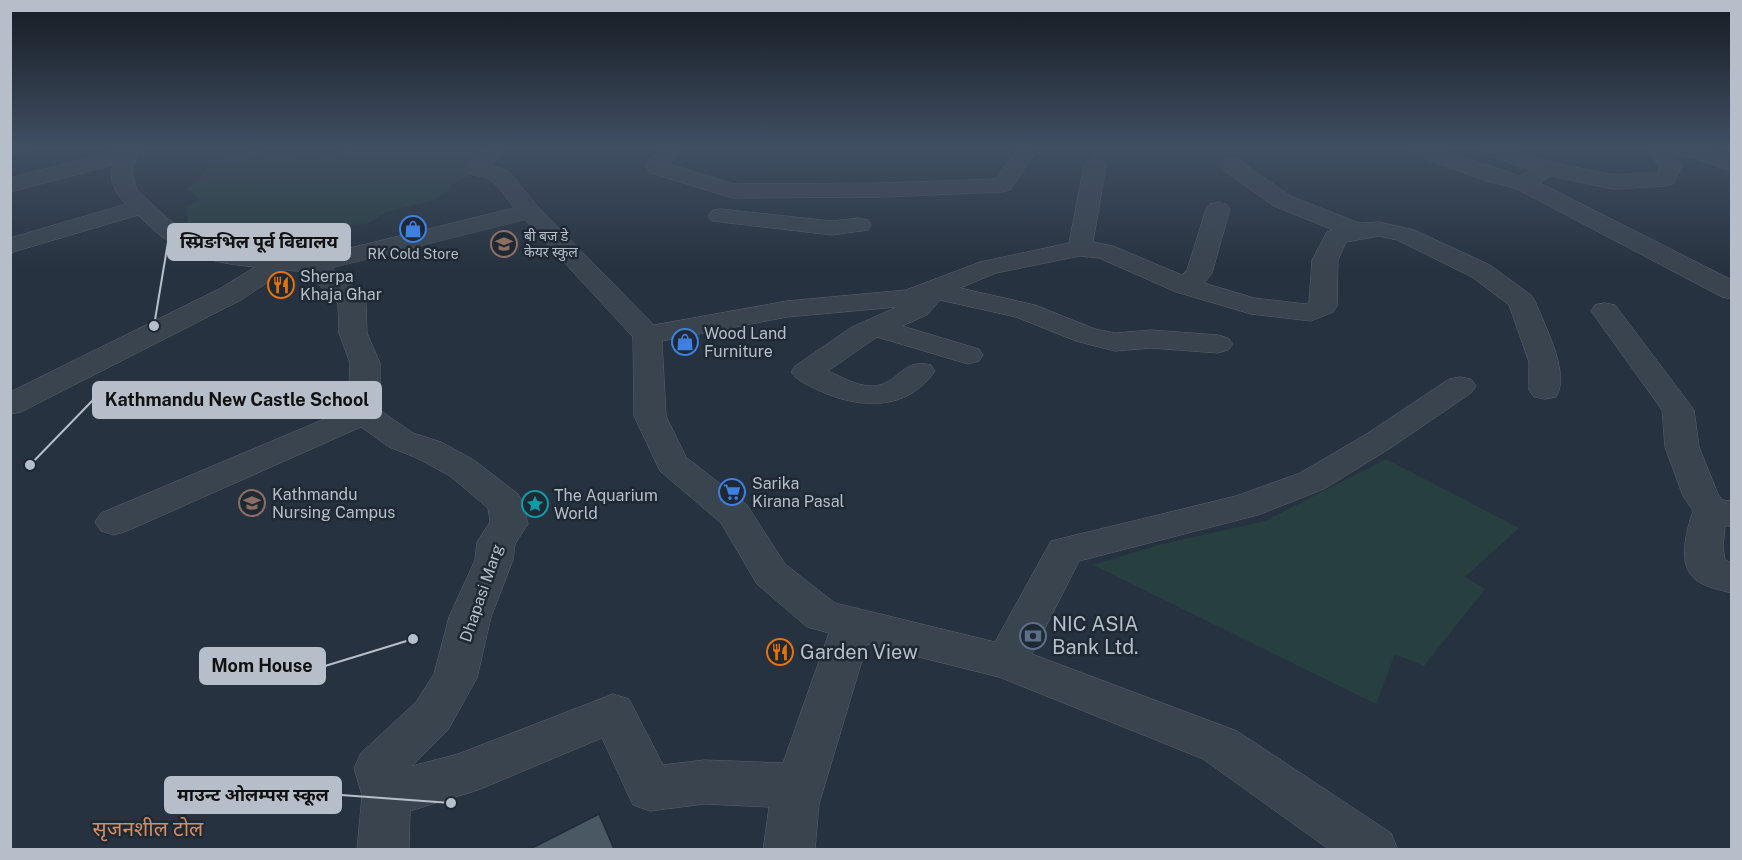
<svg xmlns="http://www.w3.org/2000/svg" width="1742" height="860" font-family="'Public Sans','Noto Sans Devanagari',sans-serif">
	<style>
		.green { fill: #283f40 }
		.building { fill: #4a5864; stroke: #212b36; stroke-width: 1.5 }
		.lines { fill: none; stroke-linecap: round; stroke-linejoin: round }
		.minor-casing { stroke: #58626c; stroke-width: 1 }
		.minor { fill: #3a444f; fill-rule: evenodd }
		.labels { text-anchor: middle; stroke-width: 5; stroke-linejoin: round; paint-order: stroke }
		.far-poi-label { font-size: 14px; fill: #b6bfc9; stroke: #1f2934; text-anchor: start }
		.poi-label { font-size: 16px; fill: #b6bfc9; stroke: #1f2934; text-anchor: start }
		.street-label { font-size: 16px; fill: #b6bfc9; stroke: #1f2934 }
		.near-poi-label { font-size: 20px; fill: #b6bfc9; stroke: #1f2934; text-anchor: start }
		.near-neighbourhood-label { font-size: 21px; fill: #d28e68; stroke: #1f2934 }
		.leader { fill: none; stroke: #b6bfc9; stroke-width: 2 }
		.callout-dot { fill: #b6bfc9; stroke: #1f2934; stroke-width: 2 }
		.callout { fill: #b6bfc9; stroke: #b6bfc9; stroke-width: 2 }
		.callout-label { font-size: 18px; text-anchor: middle; font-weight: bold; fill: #111 }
	</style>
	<rect width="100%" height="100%" fill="#26323f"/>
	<g class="green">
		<path d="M351,148H494L493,159L485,167L453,184L449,190L432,201L386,212L367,224L335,226L262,255L218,248L213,242L188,225L186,208L200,198L186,190L202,176L201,174L214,160L255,150L273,157L284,153L310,162Z"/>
		<path d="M1386,459L1519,528L1465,577L1485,589L1424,666L1395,654L1376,704L1093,565L1158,545L1265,521Z"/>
	</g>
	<path class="building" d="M599,814L614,849H530Z"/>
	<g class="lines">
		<defs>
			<g id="minor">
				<path d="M10,148H36L33,152L10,157Z"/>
				<path d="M119,148H139L132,173L137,190L167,218L196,238L223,249L313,257L514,208C507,199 499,185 489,179C480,175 469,177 463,168L486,148H506L501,157L490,166L504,169L511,174L538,207L654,325L787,301L906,290L980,262L1069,243L1084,166L1087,161L1095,160L1103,161L1106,166L1093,242L1113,246L1182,275L1187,270L1206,209L1210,204L1218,202L1226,204L1230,209L1212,273L1204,283L1254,298L1306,304L1309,302L1312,260L1327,232L1333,230L1274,206L1223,170L1220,165L1223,160L1231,159L1239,160L1290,196L1359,223L1379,222L1414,230L1490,265L1531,295L1535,301C1544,324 1571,374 1556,397L1545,399L1534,397L1529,390V362L1509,305L1472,277L1397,240L1379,236L1346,242L1338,260L1337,306L1333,312L1311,321L1251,314L1176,292L1099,258L1080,256L996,273L960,288L1035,305L1095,329L1115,333L1151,330L1218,335L1228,338L1233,344L1228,350L1218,353L1151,348L1115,351L1076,341L1016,317L940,300L927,315L902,326L979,349L983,355L979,361L968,364L877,337L828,371C842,377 856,386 872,386C898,386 901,357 931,365L935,371C907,412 858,409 818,390C808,385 797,381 791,372L795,366L852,327L897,307L787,317L662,341L666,416L686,457L747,505L785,564L835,603L995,642L1051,541L1236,496L1300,473L1365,435L1449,379L1460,377L1471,379L1476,386L1471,393L1389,449L1324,489L1258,515L1079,561L1032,654L1237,731L1391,833L1398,850H1330L1203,759L999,677L867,644L819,804L815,850H763L769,807L704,804L650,811L633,805L602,738L478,790L410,811L409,850H357L362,795L354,768L361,753L416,702L434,674L449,617L475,560L477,542L490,522L488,508L450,476L417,458L389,447L361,427L127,531L114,535L101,531L95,522L101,513L348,409L350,363L339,333L338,304L306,272L286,270L241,300L21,412L10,414V392L221,288L255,267C204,262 175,253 138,215L10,253V238L126,204C115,193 108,180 113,165L10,192V178L118,150ZM525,220L633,337L634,416L660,471L721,523L757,584L807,627L829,633L783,763L704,760L663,765L629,699L613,694L458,754L412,766L448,730L477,678L491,617L513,560L515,544L528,524L523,503L518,494L474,460L441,442L413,433L380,410V363L367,333L366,303L351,284L332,268Z"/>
				<path d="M663,148H686L669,164L734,184L883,183L995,179L1016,151L1023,149L1030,151L1034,155L1010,190L1002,192L883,197L733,198L650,173L645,166L646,163Z"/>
				<path d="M1404,148H1434L1520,176L1531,170L1477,152L1474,148H1505L1555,163L1613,175L1657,173L1660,167L1647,154L1650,150L1656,148H1701L1732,158V171L1683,155L1675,157L1683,165L1673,184L1665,186L1613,189L1551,176L1540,183L1732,280V299L1722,297L1515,188L1486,181L1407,152Z"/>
				<path d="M720,209L832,221L859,218L868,220L871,225L868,230L832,235L712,221L708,216L712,211Z"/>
				<path d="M1605,303L1615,305L1694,410L1699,447L1718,494L1722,500L1732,501V526H1725L1723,547L1725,560L1732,563V593C1720,590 1705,587 1696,580C1676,565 1687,529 1693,511L1683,496L1665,447L1662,410L1591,311L1595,305Z"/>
			</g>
		</defs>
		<use href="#minor" class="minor-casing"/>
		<use href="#minor" class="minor"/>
	</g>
	<linearGradient id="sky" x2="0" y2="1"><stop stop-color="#151c23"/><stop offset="0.55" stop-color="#414f63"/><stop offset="1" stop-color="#414f63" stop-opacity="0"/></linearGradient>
	<rect width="1742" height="268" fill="url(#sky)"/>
	<defs>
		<symbol id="shop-ring" viewBox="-11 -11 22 22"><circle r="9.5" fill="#1f2934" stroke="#3f7fe0" stroke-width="1.5"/><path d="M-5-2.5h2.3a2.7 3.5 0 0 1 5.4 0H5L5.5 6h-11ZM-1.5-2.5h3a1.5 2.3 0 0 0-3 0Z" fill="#3f7fe0"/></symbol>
		<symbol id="school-ring" viewBox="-11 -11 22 22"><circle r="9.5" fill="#1f2934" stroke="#8d6e63" stroke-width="1.5"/><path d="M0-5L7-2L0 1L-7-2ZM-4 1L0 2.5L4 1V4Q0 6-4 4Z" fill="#8d6e63"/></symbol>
		<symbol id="restaurant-ring" viewBox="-11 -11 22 22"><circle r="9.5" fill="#1f2934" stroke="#e8710a" stroke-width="1.5"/><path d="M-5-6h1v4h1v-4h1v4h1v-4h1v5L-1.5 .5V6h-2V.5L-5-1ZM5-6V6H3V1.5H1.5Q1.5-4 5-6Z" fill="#e8710a"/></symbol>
		<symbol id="supermarket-ring" viewBox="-11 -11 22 22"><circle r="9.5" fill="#1f2934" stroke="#3f7fe0" stroke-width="1.5"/><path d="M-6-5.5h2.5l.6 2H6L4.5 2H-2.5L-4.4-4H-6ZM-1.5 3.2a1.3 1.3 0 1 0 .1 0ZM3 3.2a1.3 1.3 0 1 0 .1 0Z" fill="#3f7fe0"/></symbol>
		<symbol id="university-ring" viewBox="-11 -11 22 22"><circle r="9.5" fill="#1f2934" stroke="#8d6e63" stroke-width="1.5"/><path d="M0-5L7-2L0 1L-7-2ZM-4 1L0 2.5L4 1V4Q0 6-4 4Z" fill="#8d6e63"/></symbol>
		<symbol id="sight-ring" viewBox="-11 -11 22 22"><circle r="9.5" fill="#1f2934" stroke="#0f9aa8" stroke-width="1.5"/><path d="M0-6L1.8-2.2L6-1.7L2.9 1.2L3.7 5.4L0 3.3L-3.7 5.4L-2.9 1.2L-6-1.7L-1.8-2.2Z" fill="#0f9aa8"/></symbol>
		<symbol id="bank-ring" viewBox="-11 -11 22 22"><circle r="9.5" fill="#1f2934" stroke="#5c6f8a" stroke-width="1.5"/><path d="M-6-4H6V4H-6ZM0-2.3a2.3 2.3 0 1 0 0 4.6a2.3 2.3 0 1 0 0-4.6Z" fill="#5c6f8a"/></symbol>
	</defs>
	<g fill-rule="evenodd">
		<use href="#shop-ring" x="398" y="214" width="30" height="30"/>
		<use href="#school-ring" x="489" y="229" width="30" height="30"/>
		<use href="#restaurant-ring" x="266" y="270" width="30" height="30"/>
		<use href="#shop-ring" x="670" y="327" width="30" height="30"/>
		<use href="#supermarket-ring" x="717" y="477" width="30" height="30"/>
		<use href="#university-ring" x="237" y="488" width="30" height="30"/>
		<use href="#sight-ring" x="520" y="489" width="30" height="30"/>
		<use href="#bank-ring" x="1018" y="621" width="30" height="30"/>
		<use href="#restaurant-ring" x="765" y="637" width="30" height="30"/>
	</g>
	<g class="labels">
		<g class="far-poi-label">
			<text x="524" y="241">बी बज डे<tspan x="524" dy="16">केयर स्कुल</tspan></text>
			<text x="413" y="259" text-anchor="middle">RK Cold Store</text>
		</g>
		<g class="poi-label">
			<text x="300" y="282">Sherpa<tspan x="300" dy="18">Khaja Ghar</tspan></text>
			<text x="704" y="339">Wood Land<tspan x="704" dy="18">Furniture</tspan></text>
			<text x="752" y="489">Sarika<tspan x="752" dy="18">Kirana Pasal</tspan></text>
			<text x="272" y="500">Kathmandu<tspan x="272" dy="18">Nursing Campus</tspan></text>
			<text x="554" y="501">The Aquarium<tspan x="554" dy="18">World</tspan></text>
		</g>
		<g class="street-label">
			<text transform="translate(481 593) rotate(-71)" y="6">Dhapasi Marg</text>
		</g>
		<g class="near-poi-label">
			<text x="1052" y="631">NIC ASIA<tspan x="1052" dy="23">Bank Ltd.</tspan></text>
			<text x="800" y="659">Garden View</text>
		</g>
		<g class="near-neighbourhood-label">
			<text x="148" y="836">सृजनशील टोल</text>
		</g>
	</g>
	<path class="leader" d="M154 326L168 242M30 465L93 400M413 639L325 666M451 803L341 795"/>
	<g class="callout-dot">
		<circle cx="154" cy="326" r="6"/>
		<circle cx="30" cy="465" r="6"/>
		<circle cx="413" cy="639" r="6"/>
		<circle cx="451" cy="803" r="6"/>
	</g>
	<g class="callout">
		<rect x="168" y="224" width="182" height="36" rx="6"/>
		<rect x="93" y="382" width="288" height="36" rx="6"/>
		<rect x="200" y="648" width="125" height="36" rx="6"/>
		<rect x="165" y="777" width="176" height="36" rx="6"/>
	</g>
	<g class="callout-label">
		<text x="259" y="248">स्प्रिङभिल पूर्व विद्यालय</text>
		<text x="237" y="406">Kathmandu New Castle School</text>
		<text x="262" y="672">Mom House</text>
		<text x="253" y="801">माउन्ट ओलम्पस स्कूल</text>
	</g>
	<rect width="1742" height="860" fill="none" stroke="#b6bfc9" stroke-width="24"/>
</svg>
